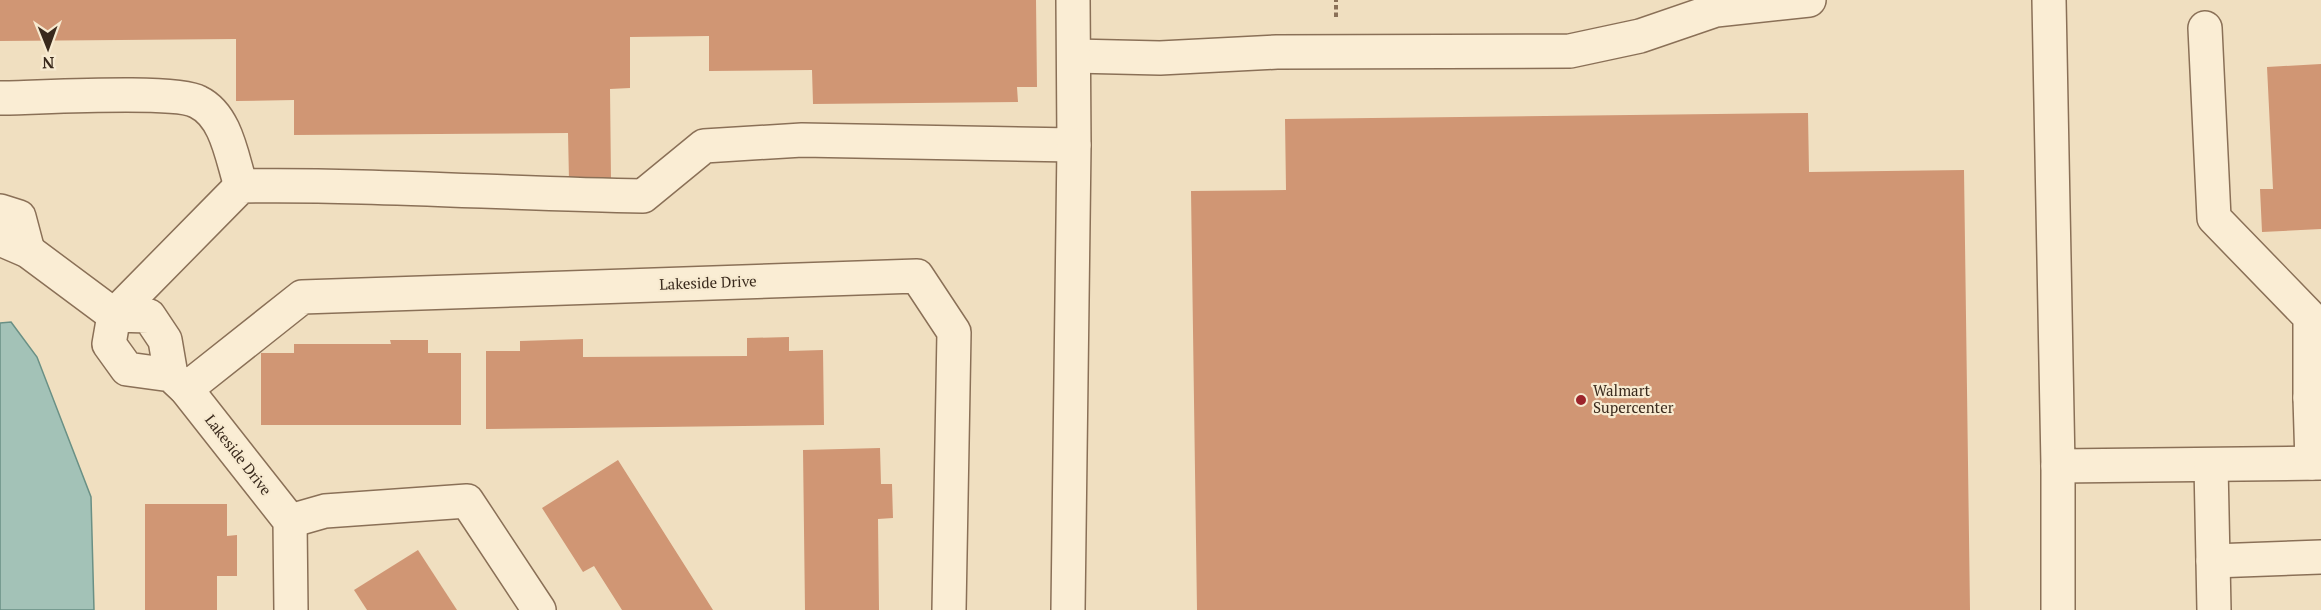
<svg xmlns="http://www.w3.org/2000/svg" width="2321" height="610" font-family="'PT Serif',serif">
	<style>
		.water { fill: #a3c2b7; stroke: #6a9085; stroke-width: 1.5 }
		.building { fill: #d09674 }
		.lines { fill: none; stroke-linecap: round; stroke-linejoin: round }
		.minor-casing { stroke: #8a7057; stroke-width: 36 }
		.path { stroke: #8a7057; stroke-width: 4; stroke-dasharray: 4.5 3; stroke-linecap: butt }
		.minor { stroke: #faedd4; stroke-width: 33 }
		.poi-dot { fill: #9c242b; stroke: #f7ead0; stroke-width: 2 }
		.labels { text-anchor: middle; stroke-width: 4.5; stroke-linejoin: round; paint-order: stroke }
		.street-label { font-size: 15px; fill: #39291c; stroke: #f7ead0 }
		.poi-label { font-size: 15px; fill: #39291c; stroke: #f7ead0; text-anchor: start }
	</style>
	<rect width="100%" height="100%" fill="#f0dfc0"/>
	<path class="water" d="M11,322L37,357L91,497L94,610H0V323Z"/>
	<g class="building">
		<path d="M0,0H1036L1037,87H1017L1018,102L813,104L812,70L709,71V36L630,37V88L610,89L611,180H569L568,133L294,135V100L236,101V39L0,41Z"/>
		<path d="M2321,64V229L2262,232L2260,189H2273L2267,67Z"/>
		<path d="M1808,113L1809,172L1964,170L1970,610H1197L1191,191L1286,190L1285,119Z"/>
		<path d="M789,337V351L823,350L824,425L486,429V351H520V341L583,339V357L747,356V338Z"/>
		<path d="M390,340H428V353H461V425H261V353H294V344H391Z"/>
		<path d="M880,448L881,484H892L893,518L878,519L879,610H805L803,450Z"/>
		<path d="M618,460L713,610H622L594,566L583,572L542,508Z"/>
		<path d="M145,504H227V536L237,535V576H217V610H145Z"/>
		<path d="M418,550L457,610H367L354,590Z"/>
	</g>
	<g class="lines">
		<defs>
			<g id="minor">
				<path d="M2049,0L2058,466L2321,463"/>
				<path d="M2205,28L2214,218L2310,317V398"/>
				<path d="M1074,56L1160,58L1277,52L1570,51L1640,36L1716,10L1809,0"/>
				<path d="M0,98C35,98 175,89 198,102C227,116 232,159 241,186"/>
				<path d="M0,211L19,217L28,251"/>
				<path d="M0,239L28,251L114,315L241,186C375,184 509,194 643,196L704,146L802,140L1074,145L1073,0"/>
				<path d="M171,375L127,369L109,344L114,315L149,316L165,340L171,375L186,389L290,521L291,610"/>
				<path d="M186,389L302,297L917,276L954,332L949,610"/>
				<path d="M2312,463L2310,398L2321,397"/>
				<path d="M2211,465L2214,610"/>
				<path d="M2058,466V610"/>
				<path d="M290,521L325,511L467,501L539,610"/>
				<path d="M2213,561L2321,557"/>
				<path d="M1068,610L1074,145"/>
			</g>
		</defs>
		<use href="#minor" class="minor-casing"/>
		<path class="path" d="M1336,17V0"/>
		<use href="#minor" class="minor"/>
	</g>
	<circle class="poi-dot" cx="1581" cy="400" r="6"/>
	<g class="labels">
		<g class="street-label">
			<text transform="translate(708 283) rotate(-2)" y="5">Lakeside Drive</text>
			<text transform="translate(238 455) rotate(52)" y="5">Lakeside Drive</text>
		</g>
		<g class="poi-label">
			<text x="1593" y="396">Walmart<tspan x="1593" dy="17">Supercenter</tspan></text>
		</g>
	</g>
	<g transform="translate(48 48) rotate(179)" stroke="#f7ead0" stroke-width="4.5" paint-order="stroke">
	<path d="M0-4.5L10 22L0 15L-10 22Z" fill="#39291c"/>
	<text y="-9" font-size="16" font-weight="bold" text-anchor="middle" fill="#39291c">N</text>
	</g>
</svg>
